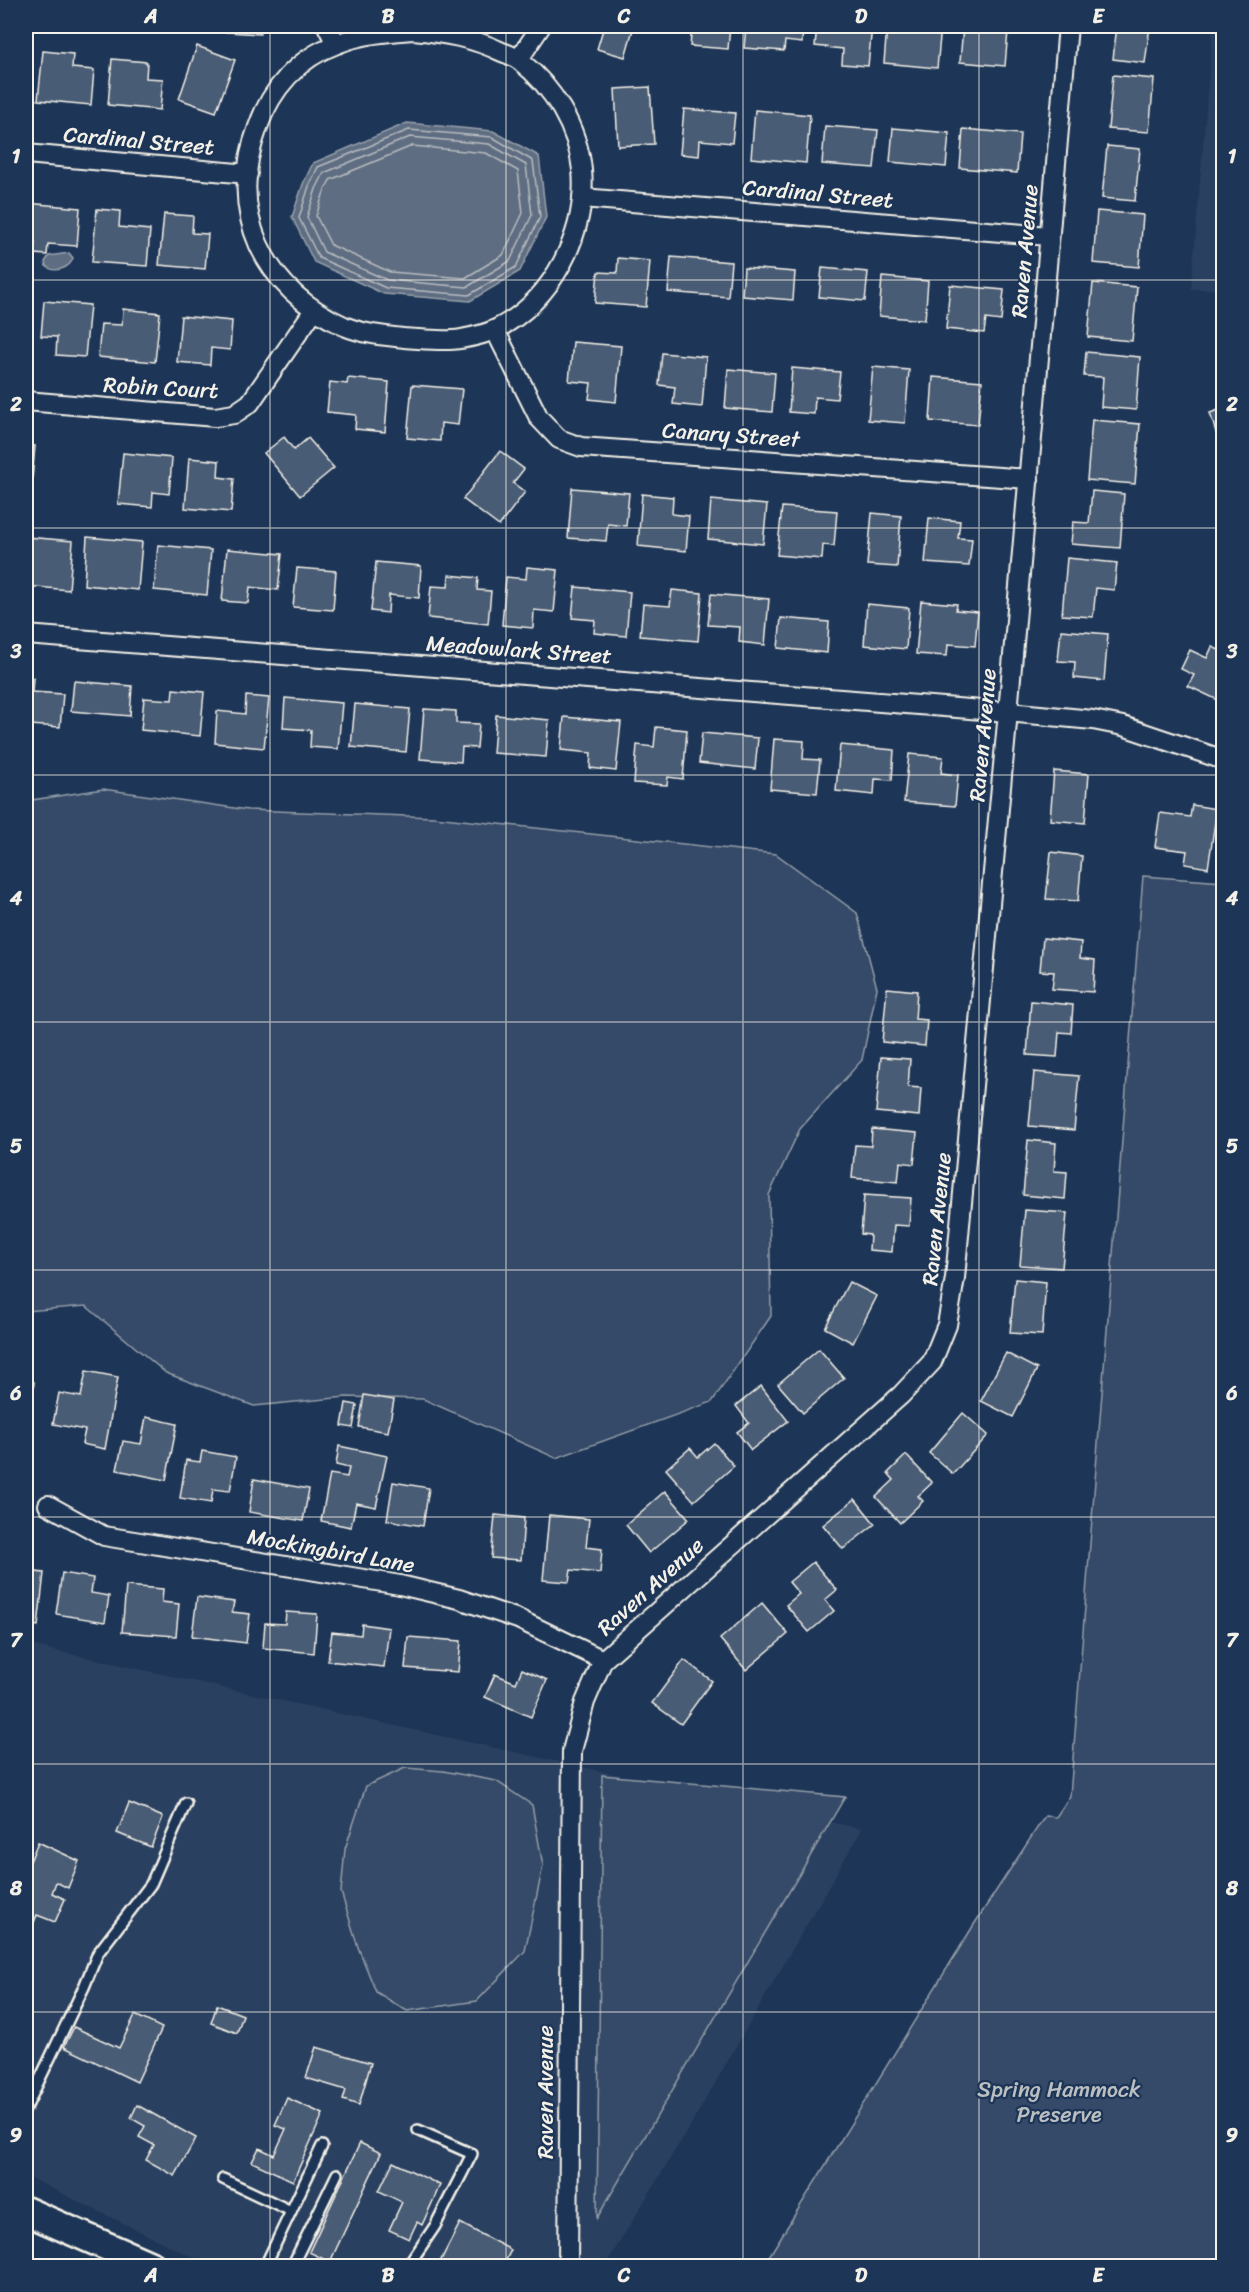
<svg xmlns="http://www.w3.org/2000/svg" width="1249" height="2292" font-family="Sriracha,sans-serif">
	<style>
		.built { fill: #2a4060 }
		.green { fill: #354a67; stroke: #949ea8; stroke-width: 1.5 }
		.water { fill: #5e6d82; stroke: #9aa2ab; stroke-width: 1.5 }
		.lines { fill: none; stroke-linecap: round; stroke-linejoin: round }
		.shore { stroke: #b8bcbf; stroke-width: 1.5 }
		.building { fill: #485b74; stroke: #f4f1e8; stroke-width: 1.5 }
		.lane-casing { stroke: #f4f1e8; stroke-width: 14 }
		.street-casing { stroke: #f4f1e8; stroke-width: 22 }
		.primary-casing { stroke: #f4f1e8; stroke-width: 32 }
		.lane { stroke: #1d3557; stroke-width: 9 }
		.street { stroke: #1d3557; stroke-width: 18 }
		.primary { stroke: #1d3557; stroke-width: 27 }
		.grid { fill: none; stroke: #f4f1e8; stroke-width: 1.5; stroke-opacity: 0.55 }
		.labels { text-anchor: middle; stroke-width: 4.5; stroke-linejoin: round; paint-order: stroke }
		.street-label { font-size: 22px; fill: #f4f1e8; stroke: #1d3557 }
		.park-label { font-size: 22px; fill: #bbbfc1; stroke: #1d3557 }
		.neatline { fill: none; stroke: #f4f1e8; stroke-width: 2 }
		.grid-label { font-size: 20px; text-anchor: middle; font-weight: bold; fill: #f4f1e8 }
	</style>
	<rect width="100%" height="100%" fill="#1d3557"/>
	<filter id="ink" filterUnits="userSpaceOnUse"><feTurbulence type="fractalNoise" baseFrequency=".0167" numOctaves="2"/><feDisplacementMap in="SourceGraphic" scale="12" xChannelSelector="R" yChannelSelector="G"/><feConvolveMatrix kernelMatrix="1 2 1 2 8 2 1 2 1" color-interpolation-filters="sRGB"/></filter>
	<g filter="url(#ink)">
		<g class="built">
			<path d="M1213,26H1224L1223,289H1191Z"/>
			<path d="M26,1644L862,1829L696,2116L605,2266H211L26,2176Z"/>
		</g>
		<g class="green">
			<path d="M103,789L248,810L434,817L776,854L857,913L877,988L862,1060L800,1129L769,1195L771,1316L712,1402L556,1458L423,1399L346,1397L254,1406L166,1373L86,1306L26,1311V801Z"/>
			<path d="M1143,876L1223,882V2266H763L975,1923L1045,1816L1056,1817L1070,1796Z"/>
			<path d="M405,1768L443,1771L496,1781L532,1805L543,1866L525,1951L477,2001L407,2011L376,1992L358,1947L341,1892L345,1849L366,1786Z"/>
			<path d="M602,1775L845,1797L597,2218Z"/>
		</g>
		<g class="water">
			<path d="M407,123L493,131L539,156L546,217L520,271L470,301L384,294L314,262L292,217L303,184L313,163Z"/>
			<path d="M69,253L73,258C70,268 55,274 46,266L45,262L49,256Z"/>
		</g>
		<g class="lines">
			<g class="shore">
				<path d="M409,130L492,137L533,161L540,217L516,267L469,295L386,288L319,258L299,218L309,186L318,167Z"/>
				<path d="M410,137L489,144L526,165L532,215L510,261L467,287L387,280L324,252L307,217L316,189L324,173Z"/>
				<path d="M412,146L486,153L518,171L523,213L503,255L465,278L390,272L331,245L316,216L324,192L330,180Z"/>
			</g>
		</g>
		<g class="building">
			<path d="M212,26H260V34L212,31Z"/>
			<path d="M604,26H634L625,57L597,49Z"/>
			<path d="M692,26H730L728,49L690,46Z"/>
			<path d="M746,26H803L802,43L785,41L784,51L744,48Z"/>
			<path d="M817,26H872L868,66L842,64L843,49L815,46Z"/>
			<path d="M887,26L941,27L937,68L884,63Z"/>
			<path d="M1117,26H1150L1145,63L1113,59Z"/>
			<path d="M963,27L1008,31L1005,66L960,62Z"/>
			<path d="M197,46L235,60L216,112L179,99Z"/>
			<path d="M43,51L73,54L72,68L94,70L91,105L38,100Z"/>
			<path d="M112,59L147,62L146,78L163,79L160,110L108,105Z"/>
			<path d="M1113,75L1154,79L1149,132L1108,129Z"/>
			<path d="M650,87L654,144L618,146L615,89Z"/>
			<path d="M684,109L735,113L732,143L700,140L699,156L680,154Z"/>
			<path d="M755,110L810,115L806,163L751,158Z"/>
			<path d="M825,126L878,130L874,168L822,164Z"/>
			<path d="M893,128L949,133L946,167L890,162Z"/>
			<path d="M963,129L1020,134L1017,173L960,168Z"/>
			<path d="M1107,146L1140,149L1135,201L1102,198Z"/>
			<path d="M27,203L80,208L77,246L48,244L47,255L34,254L35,242H26Z"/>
			<path d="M97,209L120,211L119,227L150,230L147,266L92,262Z"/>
			<path d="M1097,211L1143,215L1139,267L1093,263Z"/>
			<path d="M164,214L193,216L192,233L208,234L205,269L159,265Z"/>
			<path d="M671,257L731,262L728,297L668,292Z"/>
			<path d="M618,258L650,261L646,307L595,303L598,272L617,273Z"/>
			<path d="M744,268L795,272L793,300L742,296Z"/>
			<path d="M822,268L868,272L865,301L819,297Z"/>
			<path d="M882,277L928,281L925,320L879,316Z"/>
			<path d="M1093,283L1137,287L1132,341L1088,337Z"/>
			<path d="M950,285L1004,290L1001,321L986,319L984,333L946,329Z"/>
			<path d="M44,301L90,305L85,357L56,355L57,337L41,336Z"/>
			<path d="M123,309L160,313L155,362L98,357L101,324L122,325Z"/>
			<path d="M181,316L232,321L230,350L211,348L210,365L177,362Z"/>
			<path d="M573,342L621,346L616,402L589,399L591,383L569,381Z"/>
			<path d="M1086,352L1140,357L1136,410L1101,407L1103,377L1084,376Z"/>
			<path d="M662,353L706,357L702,407L673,404L675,387L659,385Z"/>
			<path d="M873,367L909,370L905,423L868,420Z"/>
			<path d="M792,368L840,372L837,399L815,397L814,414L789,412Z"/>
			<path d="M728,369L775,373L772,412L725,408Z"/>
			<path d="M933,377L982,381L978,425L930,421Z"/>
			<path d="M348,378L389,382L385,432L355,429L356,415L327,412L330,382L347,384Z"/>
			<path d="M412,385L462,389L458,425L441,423L440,441L407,438Z"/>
			<path d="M1224,408V458L1210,413Z"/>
			<path d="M1092,420L1140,424L1135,484L1087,480Z"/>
			<path d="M284,437L294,450L308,438L334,468L300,496L264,453Z"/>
			<path d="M26,445L35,446L31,491H26Z"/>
			<path d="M500,451L524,469L513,483L525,492L499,526L463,499Z"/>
			<path d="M123,453L172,458L169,494L153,492L152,507L118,504Z"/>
			<path d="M189,458L219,461L218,477L234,479L231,512L185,508Z"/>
			<path d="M572,488L629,493L626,526L608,524L606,541L568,538Z"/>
			<path d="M1092,491L1124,494L1120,548L1071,544L1073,522L1089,523Z"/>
			<path d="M642,494L673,497L672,514L689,516L686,551L638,546Z"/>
			<path d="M711,500L767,505L763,544L708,539Z"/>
			<path d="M782,507L837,511L834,546L823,545L822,559L777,555Z"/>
			<path d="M872,513L901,516L897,567L867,565Z"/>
			<path d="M929,518L960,521L958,538L972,539L969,566L925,563Z"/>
			<path d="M26,537L73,541L69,590L26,586Z"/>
			<path d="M87,537L142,542L138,590L84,585Z"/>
			<path d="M158,545L211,550L207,595L154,590Z"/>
			<path d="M227,549L282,554L278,590L250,587L248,603L222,601Z"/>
			<path d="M1067,558L1117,563L1114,590L1096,588L1093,617L1062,615Z"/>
			<path d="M376,562L421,566L419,598L389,595L388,613L371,611Z"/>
			<path d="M527,567L558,570L554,612L534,610L533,628L502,625L506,577L526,579Z"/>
			<path d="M297,568L336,571L333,610L293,607Z"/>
			<path d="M449,575L478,578L477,590L491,591L488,624L428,618L431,586L448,587Z"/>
			<path d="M575,587L630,592L626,636L594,633L595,620L572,618Z"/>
			<path d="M672,590L702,593L698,641L640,636L643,604L670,606Z"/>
			<path d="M711,594L769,599L765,645L739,642L740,627L708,625Z"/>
			<path d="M921,601L957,604L956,610L978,612L975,646L948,644L947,656L916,654Z"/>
			<path d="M867,604L909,608L906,649L864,645Z"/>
			<path d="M781,618L829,622L827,653L778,648Z"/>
			<path d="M1061,630L1108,634L1104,681L1074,678L1075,662L1058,661Z"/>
			<path d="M1212,647L1224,652V694L1220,701L1188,686L1194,675L1181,669L1190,650L1207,658Z"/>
			<path d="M26,677L33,678L32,692L63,694L60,727L30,725L28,739H26Z"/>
			<path d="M74,681L132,686L130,716L71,711Z"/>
			<path d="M173,689L204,692L200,736L141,730L144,698L172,700Z"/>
			<path d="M246,696L269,698L264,748L215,743L217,711L245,714Z"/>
			<path d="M285,698L342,703L338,749L310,747L311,730L283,728Z"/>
			<path d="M355,704L410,709L406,752L351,747Z"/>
			<path d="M424,709L456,711V723L479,724L477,748L462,747L461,762L420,759Z"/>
			<path d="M496,715L549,720L546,757L493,753Z"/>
			<path d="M564,717L621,722L616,771L590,768L591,753L561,750Z"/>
			<path d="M656,727L687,730L683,779L668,777L667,785L634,783L637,745L654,747Z"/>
			<path d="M702,733L758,738L755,769L699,763Z"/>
			<path d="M774,739L804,741L803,759L820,760L817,793L770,789Z"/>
			<path d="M840,745L894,750L892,780L875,779L874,795L836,791Z"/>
			<path d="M909,754L943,757L941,773L958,775L955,806L904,802Z"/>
			<path d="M1054,771L1089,774L1085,823L1050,820Z"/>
			<path d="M1192,805L1217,809L1208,868L1185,864L1187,851L1155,847L1160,813L1190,817Z"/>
			<path d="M1051,852L1082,856L1078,901L1046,899Z"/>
			<path d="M1043,938L1081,942L1080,958L1095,960L1093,992L1052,989L1054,972L1040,971Z"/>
			<path d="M887,988L917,991L915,1019L927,1020L925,1046L882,1042Z"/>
			<path d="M1031,1001L1073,1005L1071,1033L1059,1032L1057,1057L1027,1055Z"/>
			<path d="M881,1057L910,1059L908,1087L921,1088L919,1116L876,1112Z"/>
			<path d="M1034,1072L1079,1076L1074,1130L1029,1126Z"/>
			<path d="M872,1129L917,1133L914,1164L900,1162L898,1182L852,1178L855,1145L871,1146Z"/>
			<path d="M1028,1140L1056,1143L1054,1171L1067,1172L1065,1199L1023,1195Z"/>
			<path d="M864,1195L911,1198L909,1226L894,1225L892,1252L869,1250L870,1235L861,1234Z"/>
			<path d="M1025,1210L1067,1213L1062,1268L1020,1265Z"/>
			<path d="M1015,1279L1046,1282L1042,1335L1010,1333Z"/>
			<path d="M849,1282L877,1296L853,1343L825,1328Z"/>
			<path d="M819,1349L844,1378L803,1413L778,1384Z"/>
			<path d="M1006,1353L1037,1369L1013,1417L981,1401Z"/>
			<path d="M86,1371L118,1377L105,1449L82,1444L85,1430L53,1424L59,1393L81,1397Z"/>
			<path d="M26,1381L34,1382L30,1426L26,1425Z"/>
			<path d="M761,1386L788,1421L751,1450L737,1432L749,1423L736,1406Z"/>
			<path d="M364,1395L394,1400L388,1432L359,1427Z"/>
			<path d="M346,1403L357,1405L353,1428L342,1426Z"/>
			<path d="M963,1413L988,1435L953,1474L929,1453Z"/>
			<path d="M146,1417L177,1424L166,1480L117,1470L123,1441L141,1444Z"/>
			<path d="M714,1443L734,1466L694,1501L666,1469L690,1448L698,1457Z"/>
			<path d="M339,1446L387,1456L376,1507L356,1503L351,1527L321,1521L330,1474L347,1477L349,1468L336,1465Z"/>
			<path d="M202,1451L236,1457L230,1491L213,1489L211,1503L180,1498L186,1460L200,1462Z"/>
			<path d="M906,1455L932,1483L918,1496L923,1501L900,1523L876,1497L894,1480L888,1473Z"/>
			<path d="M254,1479L309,1489L303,1521L249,1512Z"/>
			<path d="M393,1482L429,1488L423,1526L387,1520Z"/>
			<path d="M665,1491L689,1519L649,1553L626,1525Z"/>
			<path d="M855,1499L875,1524L843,1549L823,1525Z"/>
			<path d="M495,1515L524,1518L521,1560L491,1558Z"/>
			<path d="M549,1515L589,1519L586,1547L602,1549L600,1573L571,1570L569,1582L543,1580Z"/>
			<path d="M813,1562L837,1590L825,1600L834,1611L809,1632L786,1605L799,1594L789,1582Z"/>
			<path d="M26,1571L44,1573L38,1626L26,1624Z"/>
			<path d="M62,1573L93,1578L91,1593L109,1596L105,1622L56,1614Z"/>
			<path d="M126,1586L163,1589L162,1602L179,1604L176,1636L122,1632Z"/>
			<path d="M197,1597L234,1602L232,1612L250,1614L246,1643L192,1636Z"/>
			<path d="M762,1603L788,1634L746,1670L720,1639Z"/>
			<path d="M286,1612L317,1614L314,1653L263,1648L265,1623L285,1624Z"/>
			<path d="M362,1624L389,1628L384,1667L328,1661L332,1632L361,1635Z"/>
			<path d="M408,1637L461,1641L458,1672L405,1668Z"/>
			<path d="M684,1660L712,1681L681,1724L652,1703Z"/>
			<path d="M522,1669L547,1680L531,1717L485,1697L495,1674L516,1683Z"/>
			<path d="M129,1803L163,1817L151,1847L117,1833Z"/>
			<path d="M38,1842L79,1861L68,1888L56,1882L52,1893L65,1899L55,1922L37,1915L26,1942V1871Z"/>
			<path d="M217,2005L243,2015L237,2033L211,2023Z"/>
			<path d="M135,2015L162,2028L137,2082L64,2047L74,2027L119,2048Z"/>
			<path d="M316,2047L371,2063L359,2105L343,2100L346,2090L306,2078Z"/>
			<path d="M26,2050L32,2053L26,2073Z"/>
			<path d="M287,2098L323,2114L293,2181L252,2162L259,2148L274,2155L286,2129L275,2125Z"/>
			<path d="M137,2105L196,2138L175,2176L146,2160L154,2145L139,2137L145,2126L131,2118Z"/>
			<path d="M360,2143L381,2153L330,2262L309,2252Z"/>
			<path d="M393,2162L440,2185L422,2225L417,2222L409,2239L389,2230L402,2202L379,2191Z"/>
			<path d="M460,2223L511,2250L503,2266H448L440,2262Z"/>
		</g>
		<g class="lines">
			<defs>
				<g id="lane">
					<path d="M26,2108L84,1987L98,1953L151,1884L186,1803"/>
					<path d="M223,2179L291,2211"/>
					<path d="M265,2266L322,2146"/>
					<path d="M306,2266L295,2260L337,2174"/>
					<path d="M408,2266L435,2226L472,2154L418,2130"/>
				</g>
				<g id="street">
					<path d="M327,26L336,44"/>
					<path d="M413,30C445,33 473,38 502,52C508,54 515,57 520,61C553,87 578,128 582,170C588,232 552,302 496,329C486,334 472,337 461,339C443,342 423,339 404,338C384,336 363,334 344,326C263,289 226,212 258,127C271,89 298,58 337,44C361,34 387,32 413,30Z"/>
					<path d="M519,59L541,26"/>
					<path d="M26,154L248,174"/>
					<path d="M582,198L1049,236"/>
					<path d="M495,330L539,418L559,439L581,447L1029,479"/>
					<path d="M26,401L215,417L234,414L250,403L314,310"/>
					<path d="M26,635L1008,712L1093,720L1123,726L1224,760"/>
					<path d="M48,1505L104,1536L400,1585L459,1599L518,1619L603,1660"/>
					<path d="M568,2266L572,1751L585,1702L603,1660L901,1395L932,1362L947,1325L955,1278L1008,712L1068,26"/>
				</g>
				<path id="primary" d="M26,2211L152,2266"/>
			</defs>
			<use href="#lane" class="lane-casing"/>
			<use href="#street" class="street-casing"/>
			<use href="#primary" class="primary-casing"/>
			<use href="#lane" class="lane"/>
			<use href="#street" class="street"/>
			<use href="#primary" class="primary"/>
		</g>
	</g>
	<path class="grid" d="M270,26V2266M506,26V2266M743,26V2266M979,26V2266M26,280H1224M26,528H1224M26,775H1224M26,1022H1224M26,1270H1224M26,1517H1224M26,1764H1224M26,2012H1224"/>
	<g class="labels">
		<g class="street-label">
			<text transform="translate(139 140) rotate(5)" y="8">Cardinal Street</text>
			<text transform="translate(818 193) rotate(5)" y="8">Cardinal Street</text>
			<text transform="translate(1024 251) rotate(-85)" y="8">Raven Avenue</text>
			<text transform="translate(161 387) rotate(3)" y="8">Robin Court</text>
			<text transform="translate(731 434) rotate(4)" y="8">Canary Street</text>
			<text transform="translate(519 649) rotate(4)" y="8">Meadowlark Street</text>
			<text transform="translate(982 735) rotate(-85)" y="8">Raven Avenue</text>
			<text transform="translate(936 1219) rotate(-84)" y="8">Raven Avenue</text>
			<text transform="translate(331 1550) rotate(10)" y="8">Mockingbird Lane</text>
			<text transform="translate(650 1586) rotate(-42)" y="8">Raven Avenue</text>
			<text transform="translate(545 2092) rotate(-90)" y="8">Raven Avenue</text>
		</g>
		<g class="park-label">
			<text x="1059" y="2097">Spring Hammock<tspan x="1059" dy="25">Preserve</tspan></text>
		</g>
	</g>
	<rect width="1249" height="2292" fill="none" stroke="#1d3557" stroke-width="66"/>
	<rect x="33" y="33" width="1183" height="2226" class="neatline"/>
	<g class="grid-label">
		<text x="151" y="23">A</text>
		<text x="388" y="23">B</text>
		<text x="624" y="23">C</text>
		<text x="861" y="23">D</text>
		<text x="1098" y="23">E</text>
		<text x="16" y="163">1</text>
		<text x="1232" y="163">1</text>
		<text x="16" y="411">2</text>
		<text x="1232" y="411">2</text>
		<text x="16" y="658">3</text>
		<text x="1232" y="658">3</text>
		<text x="16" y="905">4</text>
		<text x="1232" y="905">4</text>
		<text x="16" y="1153">5</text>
		<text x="1232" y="1153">5</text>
		<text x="16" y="1400">6</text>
		<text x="1232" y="1400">6</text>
		<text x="16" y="1647">7</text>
		<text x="1232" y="1647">7</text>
		<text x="16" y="1895">8</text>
		<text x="1232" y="1895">8</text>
		<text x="16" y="2142">9</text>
		<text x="1232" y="2142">9</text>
		<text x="151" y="2282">A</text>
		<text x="388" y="2282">B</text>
		<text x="624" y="2282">C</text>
		<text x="861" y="2282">D</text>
		<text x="1098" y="2282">E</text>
	</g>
</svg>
